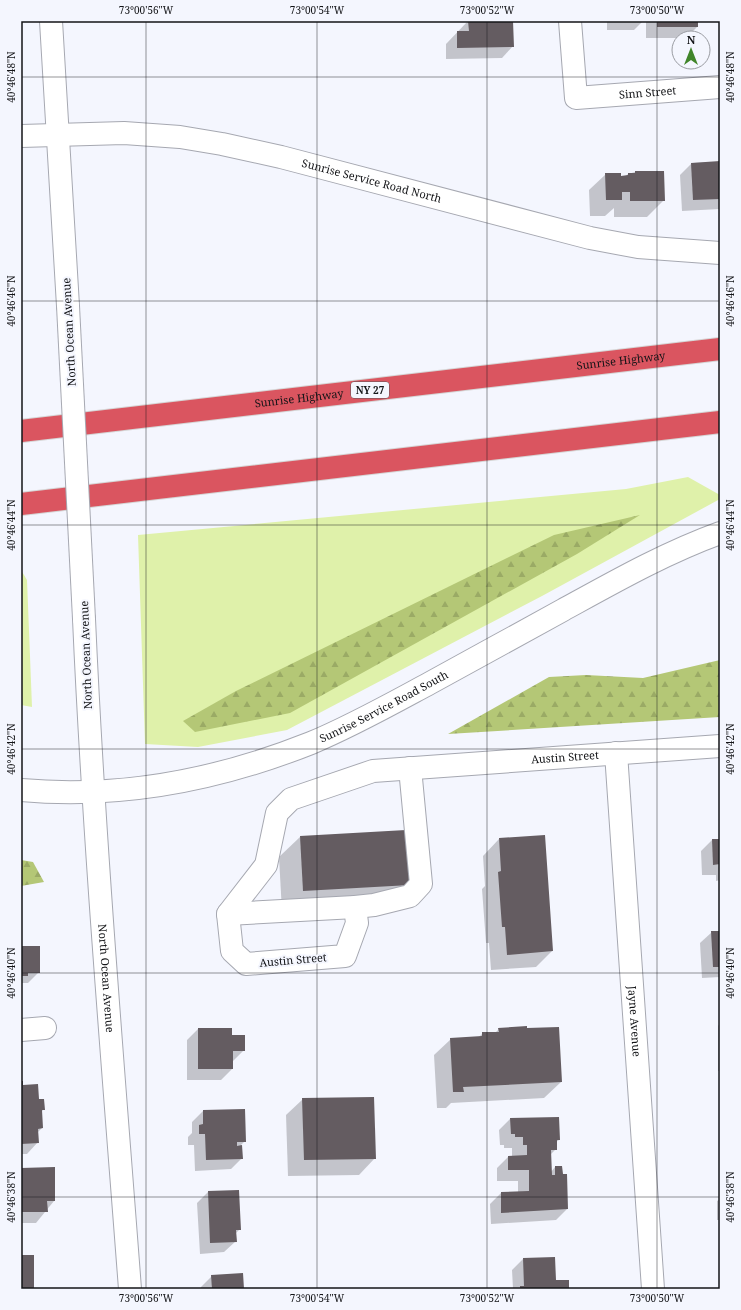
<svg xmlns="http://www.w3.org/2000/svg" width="741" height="1310" font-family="'Noto Serif',serif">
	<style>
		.green { fill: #dff1aa }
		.forest { fill: url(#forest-firs) }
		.shadow { fill: #0003 }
		.building { fill: #645c61 }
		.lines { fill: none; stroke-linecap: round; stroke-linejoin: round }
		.street-casing { stroke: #a6a8b1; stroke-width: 24 }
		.secondary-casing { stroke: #a6a8b1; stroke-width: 24 }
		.highway-casing { stroke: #d5d5d5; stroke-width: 24 }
		.street { stroke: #fff; stroke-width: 22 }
		.secondary { stroke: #fff; stroke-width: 22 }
		.highway { stroke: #da5560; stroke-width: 22 }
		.secondary-bridge-casing { stroke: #a6a8b1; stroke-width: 24; stroke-linecap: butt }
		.secondary-bridge { stroke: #fff; stroke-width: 22 }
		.ticks { fill: none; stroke: #131417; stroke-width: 1; stroke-opacity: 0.45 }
		.labels { text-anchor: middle; stroke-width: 4; stroke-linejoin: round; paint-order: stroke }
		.shield { fill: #f4f6fe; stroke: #56585c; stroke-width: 1 }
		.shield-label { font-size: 10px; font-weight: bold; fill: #131417 }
		.street-label { font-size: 11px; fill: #131417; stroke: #f4f6fe }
		.neatline { fill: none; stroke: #131417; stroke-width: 1.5 }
		.ticks-label { font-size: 10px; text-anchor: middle; fill: #131417 }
	</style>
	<defs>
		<pattern id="forest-firs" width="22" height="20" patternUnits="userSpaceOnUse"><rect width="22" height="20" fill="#b4c776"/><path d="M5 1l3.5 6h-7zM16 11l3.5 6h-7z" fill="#9aaa65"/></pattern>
	</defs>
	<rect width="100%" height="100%" fill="#f4f6fe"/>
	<g class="green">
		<path d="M688,477L720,495V499L542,596L287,730L198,747L145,744L138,535L626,489Z"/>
		<path d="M21,570L27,580L32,707L21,705Z"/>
	</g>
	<g class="forest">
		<path d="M640,515L577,554L290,713L195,732L183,721L236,691L554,535Z"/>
		<path d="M720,660V717L448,734L549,677L586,675L643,678Z"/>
		<path d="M21,860L33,862L44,882L21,886Z"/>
	</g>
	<g class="shadow">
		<path d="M468,21H512L513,46L502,58L446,59V44Z"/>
		<path d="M607,21H697V27L686,38H646V22H642L634,30H607Z"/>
		<path d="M720,162V209L682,211L680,175L692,163Z"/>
		<path d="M635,172L664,200L647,217H614V208L605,216H590L589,190L606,174L625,177L628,174Z"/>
		<path d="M300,837L409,884L388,905L282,912L279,857Z"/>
		<path d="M499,839L552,951L536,967L491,970L489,943H486L482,889L485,886L483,856Z"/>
		<path d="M712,840H720V880L716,881V875H702L701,851Z"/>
		<path d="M712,932H720V977L702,978L700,943Z"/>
		<path d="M21,947L39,972L28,983H21Z"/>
		<path d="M720,1023V1071H718V1026Z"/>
		<path d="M198,1029L231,1036L244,1050L233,1061L232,1069L221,1080H187V1040Z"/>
		<path d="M499,1029L561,1082L544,1098L451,1103L446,1108H437L434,1055L451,1039L478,1038L483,1033H495Z"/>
		<path d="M21,1082L22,1086L38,1100L44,1109L41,1112L42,1128L38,1132V1142L27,1154H21Z"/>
		<path d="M303,1099L375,1158L359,1175L288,1176L286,1115Z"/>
		<path d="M244,1110L245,1141L241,1145L242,1158L231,1169L195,1171L194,1145H188V1137L192,1133V1122L203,1111Z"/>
		<path d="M510,1119L559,1140L556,1142V1149L550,1155L551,1172L555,1167L567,1209L556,1220L491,1224L490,1204L501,1193H518V1181H497V1168L508,1157H512V1148H504V1145H500L499,1130Z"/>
		<path d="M21,1169L54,1201L36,1223H21Z"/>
		<path d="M208,1192L240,1229L235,1234L236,1241L224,1252L200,1254L197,1203Z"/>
		<path d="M720,1199V1220H717V1201Z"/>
		<path d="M523,1259L555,1281L568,1289H513L512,1270Z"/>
		<path d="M212,1276L243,1289H201V1287Z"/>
	</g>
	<g class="building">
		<path d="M468,21H513L514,47L457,48V31H469Z"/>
		<rect x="657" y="21" width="41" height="6"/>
		<path d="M720,161V199L693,200L691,163Z"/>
		<path d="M635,171H664L665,201H630V192H622V200H606L605,173H621V176L628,175V173H635Z"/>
		<path d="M406,830L410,885L303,891L300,836Z"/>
		<path d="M545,835L553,951L507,955L505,927H502L498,872L501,871L499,838Z"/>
		<path d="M712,839H720V864L713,865Z"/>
		<path d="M711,931H720V967H713Z"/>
		<path d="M21,946H40V973H28V976H21Z"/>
		<path d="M527,1026V1028L559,1027L562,1082L463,1087L464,1092H453L450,1038L482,1036V1032H499L498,1028Z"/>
		<path d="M198,1028H232V1035H245V1051H233V1069H198Z"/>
		<path d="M21,1081H23V1085L38,1084L39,1099H44L45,1110H42L43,1128L38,1129L39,1143L21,1144Z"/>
		<path d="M374,1097L376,1159L304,1160L302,1098Z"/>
		<path d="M245,1109L246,1142H237V1146L242,1145L243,1159L206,1160L205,1134H199V1125L203,1124V1110Z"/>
		<path d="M559,1117L560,1140H557V1150H551L552,1175H555V1166H562L563,1174H567L568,1209L501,1213V1192L529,1191V1170H508V1156L527,1155V1145H523V1137H515V1134H511L510,1118Z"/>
		<path d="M55,1167V1201H47L48,1212H21V1168Z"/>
		<path d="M239,1190L241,1230H236L237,1242L210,1243L208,1191Z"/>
		<rect x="21" y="1255" width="13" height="34"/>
		<path d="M555,1257L556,1280H569V1289H520V1286H524L523,1258Z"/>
		<path d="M243,1273L244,1289H212L211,1275Z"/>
	</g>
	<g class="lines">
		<defs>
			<g id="street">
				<path id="s1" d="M570,21L576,98L720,87"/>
				<path id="s2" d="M616,753L653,1289"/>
				<path id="s3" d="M355,907L357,923L345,956L246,964L232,951L228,914L266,865L277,813L291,799L373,771L720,746"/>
				<path d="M228,914L355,907L374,905L410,896L421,884L410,768"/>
				<path d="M21,1030L45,1028"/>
			</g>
			<g id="secondary">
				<path d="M51,21L68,306"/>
				<path id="s4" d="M21,136L124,133L180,137L222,144L281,157L590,238L638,247L720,253"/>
				<path id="s5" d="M84,619C94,843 113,1066 130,1289"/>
				<path id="s6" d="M21,790C121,799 218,780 311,743C352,726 391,704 430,683C474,659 519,634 563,610C614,582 665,553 720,533"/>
			</g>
			<g id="highway">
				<path id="s7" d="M21,431L720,349"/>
				<path d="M21,504L720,422"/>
			</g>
		</defs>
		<use href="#street" class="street-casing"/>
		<use href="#secondary" class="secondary-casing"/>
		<use href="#highway" class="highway-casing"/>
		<use href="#street" class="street"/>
		<use href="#secondary" class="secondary"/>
		<use href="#highway" class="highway"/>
		<defs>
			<path id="secondary-bridge" d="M68,306L84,619"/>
		</defs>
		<use href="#secondary-bridge" class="secondary-bridge-casing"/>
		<use href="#secondary-bridge" class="secondary-bridge"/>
	</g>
	<path class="ticks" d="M146,21V1289M317,21V1289M487,21V1289M657,21V1289M21,77H720M21,301H720M21,525H720M21,749H720M21,973H720M21,1197H720"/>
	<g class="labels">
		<rect class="shield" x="351" y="382" width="38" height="16" rx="3"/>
		<g class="shield-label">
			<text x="370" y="394">NY 27</text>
		</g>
		<g class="street-label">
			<text dy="4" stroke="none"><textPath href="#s1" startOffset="149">Sinn Street</textPath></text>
			<text dy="4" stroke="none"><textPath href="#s4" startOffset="356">Sunrise Service Road North</textPath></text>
			<text transform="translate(69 332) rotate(-93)" y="4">North Ocean Avenue</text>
			<text dy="4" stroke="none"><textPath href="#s7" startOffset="604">Sunrise Highway</textPath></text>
			<text dy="4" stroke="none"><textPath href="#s7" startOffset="280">Sunrise Highway</textPath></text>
			<text transform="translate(86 655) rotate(-92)" y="4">North Ocean Avenue</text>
			<text dy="4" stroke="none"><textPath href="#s6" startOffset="378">Sunrise Service Road South</textPath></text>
			<text dy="4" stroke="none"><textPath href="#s3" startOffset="621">Austin Street</textPath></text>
			<text transform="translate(293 960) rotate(-5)" y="4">Austin Street</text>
			<text dy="4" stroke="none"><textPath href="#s5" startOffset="360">North Ocean Avenue</textPath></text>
			<text dy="4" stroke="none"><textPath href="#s2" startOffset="269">Jayne Avenue</textPath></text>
		</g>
	</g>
	<rect width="741" height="1310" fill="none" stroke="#f4f6fe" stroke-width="44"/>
	<g transform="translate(691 50)"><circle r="19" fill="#f4f6fe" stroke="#9a9ca2"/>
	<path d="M0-3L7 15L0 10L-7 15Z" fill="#40852a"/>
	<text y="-6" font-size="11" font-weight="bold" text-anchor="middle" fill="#131417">N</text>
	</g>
	<rect x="22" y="22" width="697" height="1266" class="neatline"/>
	<g class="ticks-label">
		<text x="146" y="14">73°00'56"W</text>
		<text x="317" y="14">73°00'54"W</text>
		<text x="487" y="14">73°00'52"W</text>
		<text x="657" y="14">73°00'50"W</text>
		<text transform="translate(11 77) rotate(-90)" y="4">40°46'48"N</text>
		<text transform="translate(730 77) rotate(-90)" y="4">40°46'48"N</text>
		<text transform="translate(11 301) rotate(-90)" y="4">40°46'46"N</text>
		<text transform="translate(730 301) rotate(-90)" y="4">40°46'46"N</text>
		<text transform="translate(11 525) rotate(-90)" y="4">40°46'44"N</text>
		<text transform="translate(730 525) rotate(-90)" y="4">40°46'44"N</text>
		<text transform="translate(11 749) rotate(-90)" y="4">40°46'42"N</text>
		<text transform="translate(730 749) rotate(-90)" y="4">40°46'42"N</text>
		<text transform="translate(11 973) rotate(-90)" y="4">40°46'40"N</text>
		<text transform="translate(730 973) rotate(-90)" y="4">40°46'40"N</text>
		<text transform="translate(11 1197) rotate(-90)" y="4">40°46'38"N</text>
		<text transform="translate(730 1197) rotate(-90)" y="4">40°46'38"N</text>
		<text x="146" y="1302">73°00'56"W</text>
		<text x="317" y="1302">73°00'54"W</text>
		<text x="487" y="1302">73°00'52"W</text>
		<text x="657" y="1302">73°00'50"W</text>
	</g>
</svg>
